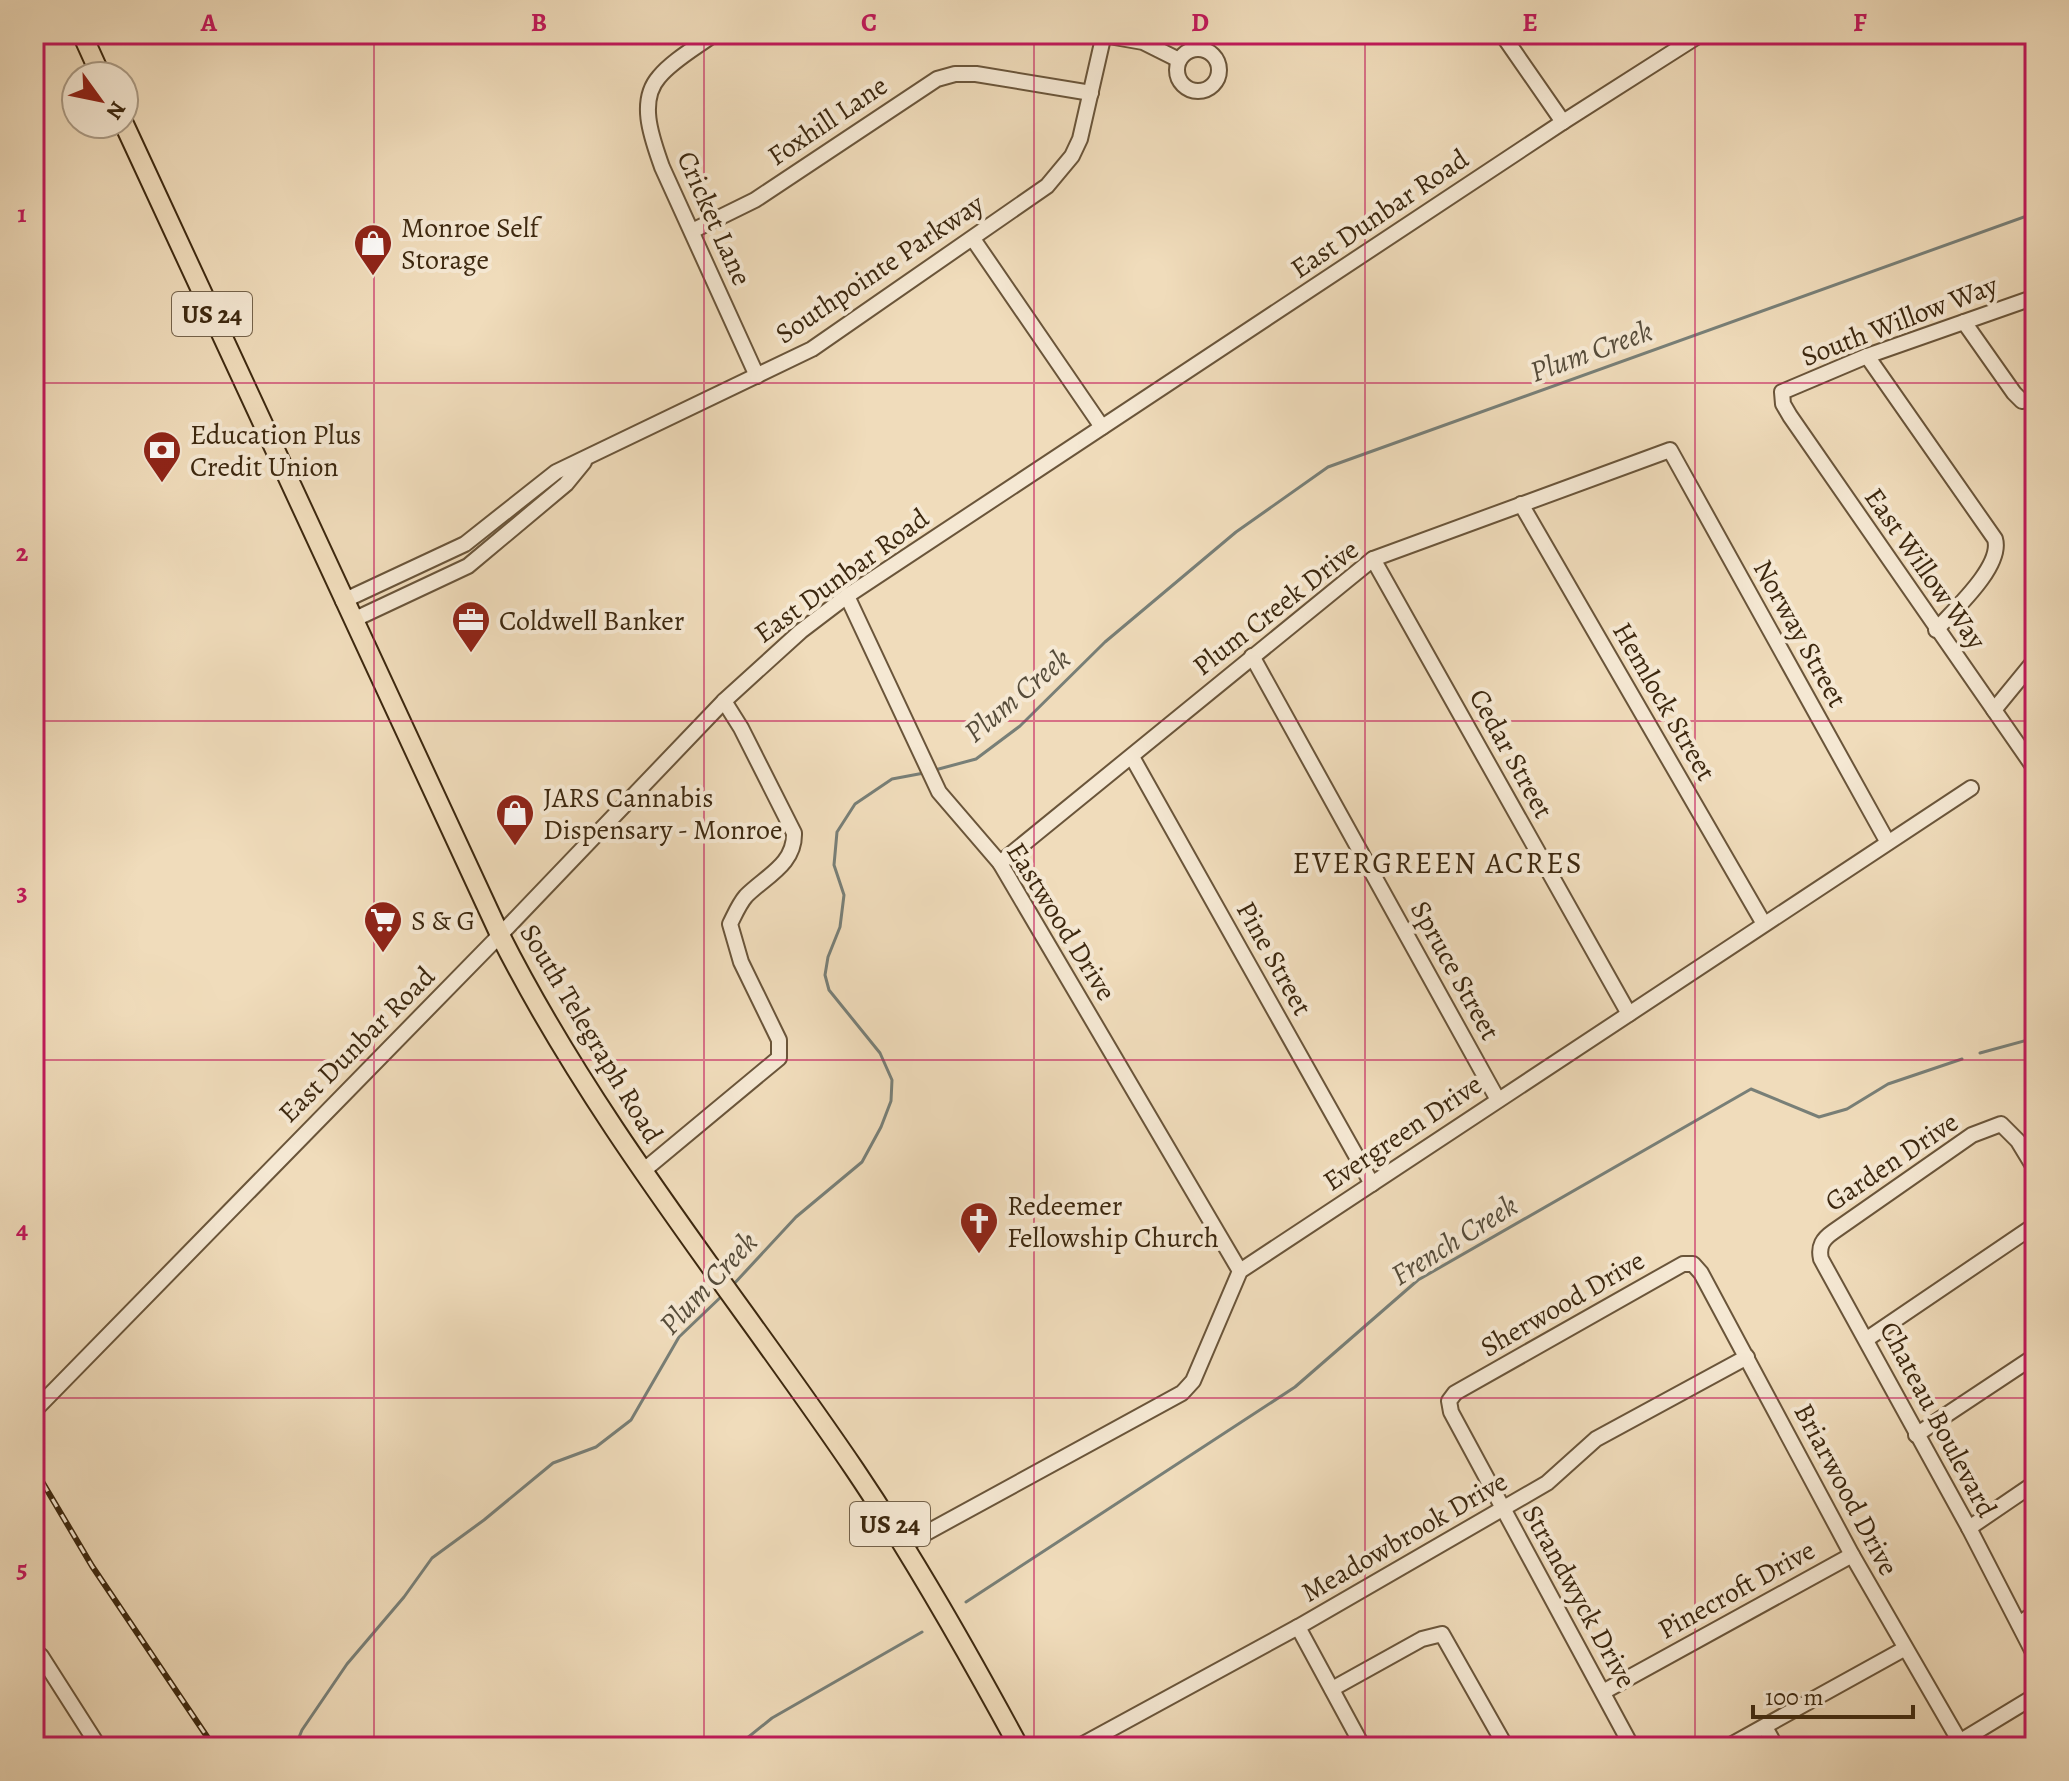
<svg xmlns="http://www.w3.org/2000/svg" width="2069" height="1781" font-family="Alegreya,serif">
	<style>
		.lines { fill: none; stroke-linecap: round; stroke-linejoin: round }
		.stream { stroke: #787f77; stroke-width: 3 }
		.minor-casing { stroke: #6a553a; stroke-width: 18 }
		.major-casing { stroke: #3d280f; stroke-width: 22 }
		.minor { stroke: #f5e8d3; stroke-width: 14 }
		.major { stroke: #f0dcbb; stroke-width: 18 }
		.rail-casing { stroke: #3d280f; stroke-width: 6 }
		.rail { stroke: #f5e8d3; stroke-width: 3; stroke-dasharray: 9; stroke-linecap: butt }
		.grid { fill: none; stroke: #c2185b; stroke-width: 2; stroke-opacity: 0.55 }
		.labels { text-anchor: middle; stroke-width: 8; stroke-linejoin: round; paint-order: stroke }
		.shield { fill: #f5e8d3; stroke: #74624a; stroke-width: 2 }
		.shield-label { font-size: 26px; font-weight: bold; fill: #3d280f }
		.street-label { font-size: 28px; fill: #3d280f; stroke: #f5e8d3 }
		.poi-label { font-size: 28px; fill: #3d280f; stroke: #f5e8d3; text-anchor: start }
		.water-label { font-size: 30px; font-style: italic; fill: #564c3a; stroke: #f5e8d3 }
		.neighbourhood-label { font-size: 30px; letter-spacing: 2px; fill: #3d280f; stroke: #f5e8d3 }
		.neatline { fill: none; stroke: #c2185b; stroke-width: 3 }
		.grid-label { font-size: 26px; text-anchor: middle; font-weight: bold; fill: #c2185b }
	</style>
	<rect width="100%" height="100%" fill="#f0dcbb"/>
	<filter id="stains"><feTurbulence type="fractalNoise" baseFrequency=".0025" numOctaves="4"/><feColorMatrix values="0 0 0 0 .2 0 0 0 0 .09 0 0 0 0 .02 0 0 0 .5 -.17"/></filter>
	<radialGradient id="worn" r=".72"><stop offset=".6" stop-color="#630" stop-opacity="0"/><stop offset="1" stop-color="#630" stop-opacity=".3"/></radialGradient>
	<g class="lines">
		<g class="stream">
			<path d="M935,770L976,759L1020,726L1105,642L1236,532L1328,467L2035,213"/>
			<path d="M1980,1053L2035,1038"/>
			<path d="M732,1286L796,1217L862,1162L881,1127L891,1101L892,1080L880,1053L829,990L825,975L828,957L840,927L844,895L834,865L837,832L855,804L892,779L924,773"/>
			<path d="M966,1602L1295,1387L1418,1280L1751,1089L1819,1117L1847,1109L1888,1084L1962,1059"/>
			<path d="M295,1747L302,1730L347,1664L404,1597L432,1558L484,1520L553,1463L596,1447L631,1420L679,1337L724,1294"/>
			<path d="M736,1747L772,1718L922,1632"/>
		</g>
		<defs>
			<g id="minor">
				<path d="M714,34C697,47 673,60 659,77C637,102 653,141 662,167L757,376"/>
				<path d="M1502,34L1563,122"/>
				<path d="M1103,35L1143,42L1179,60"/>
				<circle cx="1198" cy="70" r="21"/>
				<path d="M692,231L755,200L937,79L955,74H976L1091,93"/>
				<path d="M973,239L1102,427"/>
				<path d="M2035,297L1867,356L1782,392L1783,404L1790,416L2035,769"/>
				<path d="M1964,322L2014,393L2022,401L2035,398"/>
				<path d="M1867,356L1995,539C2003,566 1954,610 1936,630"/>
				<path d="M1521,504L1764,924"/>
				<path d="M1373,559L1629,1014"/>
				<path d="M847,596L939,792L1000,863L1240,1271"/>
				<path d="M343,601L465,544L556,472L812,349L1047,186L1072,156L1080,139L1104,34"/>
				<path d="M353,620L468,566L566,484L584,462"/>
				<path d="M1252,656L1498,1100"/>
				<path d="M1994,710L2035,660"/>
				<path d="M1132,757L1372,1184"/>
				<path d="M1000,863L1373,559L1670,450L1887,841"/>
				<path d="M2035,1169L2018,1141L2001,1124L1972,1135L1833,1232C1823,1239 1818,1246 1821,1259L1969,1528L2035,1656"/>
				<path d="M643,1171L779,1058V1040L741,962L730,924C735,914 739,904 746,896C766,876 795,864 794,833L741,728L724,701"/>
				<path d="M1867,1339L2035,1225"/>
				<path d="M34,1411L500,935L724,701L801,631L847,596L1563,122L1701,34"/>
				<path d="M1916,1435L2035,1356"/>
				<path d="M1969,1528L2035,1483"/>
				<path d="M904,1545L1182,1393L1193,1381L1240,1271L1971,788"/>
				<path d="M2019,1624L2035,1613"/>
				<path d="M1298,1627L1363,1747"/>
				<path d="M34,1650L41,1656L99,1747"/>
				<path d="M1332,1689L1422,1639L1442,1634L1506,1747"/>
				<path d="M1603,1692L1852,1555"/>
				<path d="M1765,1727L1776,1747"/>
				<path d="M1078,1747L1298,1627L1547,1483L1596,1439L1747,1357"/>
				<path d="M1632,1747L1451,1412L1449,1401L1455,1393L1683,1264H1693L1701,1273L1852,1555L1960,1742"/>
				<path d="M1727,1747L1904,1649"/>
				<path d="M1951,1747L2035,1696"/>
			</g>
			<g id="major">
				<path d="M82,34L101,76"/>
				<path d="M124,124L500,935C597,1127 735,1293 855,1470C915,1559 968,1653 1019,1747"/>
			</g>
		</defs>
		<use href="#minor" class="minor-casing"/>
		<use href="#major" class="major-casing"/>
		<use href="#minor" class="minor"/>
		<use href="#major" class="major"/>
		<defs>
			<path id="rail" d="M34,1468L92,1566L214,1747"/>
		</defs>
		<use href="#rail" class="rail-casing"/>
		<use href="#rail" class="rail"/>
	</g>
	<path class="grid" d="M374,34V1747M704,34V1747M1034,34V1747M1365,34V1747M1695,34V1747M34,383H2035M34,721H2035M34,1060H2035M34,1398H2035"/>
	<defs>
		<symbol id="shop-pin" viewBox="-11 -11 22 30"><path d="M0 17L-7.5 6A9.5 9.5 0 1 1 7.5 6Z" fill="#8f2418" stroke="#f5e8d3"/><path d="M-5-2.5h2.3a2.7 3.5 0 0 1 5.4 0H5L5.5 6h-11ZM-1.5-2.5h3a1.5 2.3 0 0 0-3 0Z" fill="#fff"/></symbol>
		<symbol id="bank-pin" viewBox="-11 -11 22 30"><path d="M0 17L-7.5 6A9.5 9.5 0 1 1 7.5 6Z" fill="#8f2418" stroke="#f5e8d3"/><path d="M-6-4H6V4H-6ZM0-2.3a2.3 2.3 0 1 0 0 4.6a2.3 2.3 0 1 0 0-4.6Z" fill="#fff"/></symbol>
		<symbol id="office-pin" viewBox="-11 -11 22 30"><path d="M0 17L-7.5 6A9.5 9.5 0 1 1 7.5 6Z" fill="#8f2418" stroke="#f5e8d3"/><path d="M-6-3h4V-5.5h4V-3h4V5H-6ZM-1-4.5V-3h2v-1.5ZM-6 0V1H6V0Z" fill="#fff"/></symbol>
		<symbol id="supermarket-pin" viewBox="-11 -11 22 30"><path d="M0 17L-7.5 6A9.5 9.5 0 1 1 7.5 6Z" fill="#8f2418" stroke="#f5e8d3"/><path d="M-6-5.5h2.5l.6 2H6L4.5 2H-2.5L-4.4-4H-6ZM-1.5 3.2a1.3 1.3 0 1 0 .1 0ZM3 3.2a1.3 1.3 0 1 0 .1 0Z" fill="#fff"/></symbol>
		<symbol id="church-pin" viewBox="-11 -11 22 30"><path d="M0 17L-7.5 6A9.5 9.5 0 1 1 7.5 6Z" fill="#8f2418" stroke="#f5e8d3"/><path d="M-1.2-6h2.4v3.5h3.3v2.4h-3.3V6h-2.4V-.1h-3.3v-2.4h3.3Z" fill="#fff"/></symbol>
	</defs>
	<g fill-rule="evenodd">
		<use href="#shop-pin" x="351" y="221" width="44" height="60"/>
		<use href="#bank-pin" x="140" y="428" width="44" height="60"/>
		<use href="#office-pin" x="449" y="598" width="44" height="60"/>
		<use href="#shop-pin" x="493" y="791" width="44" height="60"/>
		<use href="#supermarket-pin" x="361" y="898" width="44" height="60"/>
		<use href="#church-pin" x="957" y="1199" width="44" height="60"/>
	</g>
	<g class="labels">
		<g class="shield">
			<rect x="172" y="292" width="80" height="44" rx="6"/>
			<rect x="850" y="1502" width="80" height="44" rx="6"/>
		</g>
		<g class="shield-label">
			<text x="212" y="323">US 24</text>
			<text x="890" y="1533">US 24</text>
		</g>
		<g class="street-label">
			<text transform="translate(827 120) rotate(-34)" y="10">Foxhill Lane</text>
			<text transform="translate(1379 213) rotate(-34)" y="10">East Dunbar Road</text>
			<text transform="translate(715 218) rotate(66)" y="10">Cricket Lane</text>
			<text transform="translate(879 268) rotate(-34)" y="10">Southpointe Parkway</text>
			<text transform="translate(1899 320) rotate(-21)" y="10">South Willow Way</text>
			<text transform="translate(1926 568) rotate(55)" y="10">East Willow Way</text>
			<text transform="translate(841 575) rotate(-36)" y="10">East Dunbar Road</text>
			<text transform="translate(1275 607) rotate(-38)" y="10">Plum Creek Drive</text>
			<text transform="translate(1801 633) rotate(61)" y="10">Norway Street</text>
			<text transform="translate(1665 701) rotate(60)" y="10">Hemlock Street</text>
			<text transform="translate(1512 753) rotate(61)" y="10">Cedar Street</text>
			<text transform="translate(1062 921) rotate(58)" y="10">Eastwood Drive</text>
			<text transform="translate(1275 958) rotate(61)" y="10">Pine Street</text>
			<text transform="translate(1456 970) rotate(61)" y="10">Spruce Street</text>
			<text transform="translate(592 1033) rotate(59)" y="10">South Telegraph Road</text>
			<text transform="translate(356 1044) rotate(-45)" y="10">East Dunbar Road</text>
			<text transform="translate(1402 1132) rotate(-34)" y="10">Evergreen Drive</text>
			<text transform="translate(1891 1161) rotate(-34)" y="10">Garden Drive</text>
			<text transform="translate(1562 1303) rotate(-30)" y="10">Sherwood Drive</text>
			<text transform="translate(1939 1419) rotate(62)" y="10">Chateau Boulevard</text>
			<text transform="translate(1847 1489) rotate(62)" y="10">Briarwood Drive</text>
			<text transform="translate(1404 1536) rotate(-30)" y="10">Meadowbrook Drive</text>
			<text transform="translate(1736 1589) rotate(-29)" y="10">Pinecroft Drive</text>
			<text transform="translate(1580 1596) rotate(61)" y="10">Strandwyck Drive</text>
		</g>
		<g class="poi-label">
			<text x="401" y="237">Monroe Self<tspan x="401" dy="32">Storage</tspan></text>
			<text x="190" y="444">Education Plus<tspan x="190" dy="32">Credit Union</tspan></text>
			<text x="499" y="630">Coldwell Banker</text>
			<text x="543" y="807">JARS Cannabis<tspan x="543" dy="32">Dispensary - Monroe</tspan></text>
			<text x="411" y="930">S &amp; G</text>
			<text x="1007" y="1215">Redeemer<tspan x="1007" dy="32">Fellowship Church</tspan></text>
		</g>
		<g class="water-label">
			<text transform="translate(1591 351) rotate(-20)" y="10">Plum Creek</text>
			<text transform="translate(1017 695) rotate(-40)" y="10">Plum Creek</text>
			<text transform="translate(1454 1240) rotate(-32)" y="10">French Creek</text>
			<text transform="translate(708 1283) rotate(-47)" y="10">Plum Creek</text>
		</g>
		<g class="neighbourhood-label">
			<text x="1438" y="873">EVERGREEN ACRES</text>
		</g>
	</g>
	<rect width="2069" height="1781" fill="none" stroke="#f0dcbb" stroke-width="88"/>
	<g transform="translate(100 100) rotate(123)"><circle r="38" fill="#f5e8d3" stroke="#ab9b85" stroke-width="2"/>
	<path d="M0-6L14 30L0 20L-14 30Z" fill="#8f2418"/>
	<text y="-12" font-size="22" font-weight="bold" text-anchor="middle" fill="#3d280f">N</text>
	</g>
	<path d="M1753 1705v12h160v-12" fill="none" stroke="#3d280f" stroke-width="4"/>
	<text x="1765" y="1705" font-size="24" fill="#3d280f" stroke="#f5e8d3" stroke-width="6" paint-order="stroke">100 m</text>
	<rect x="44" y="44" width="1981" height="1693" class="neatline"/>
	<g class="grid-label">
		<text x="209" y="31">A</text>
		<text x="539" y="31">B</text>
		<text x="869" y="31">C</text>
		<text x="1200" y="31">D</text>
		<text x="1530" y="31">E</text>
		<text x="1860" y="31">F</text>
		<text x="22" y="222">1</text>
		<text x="22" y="561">2</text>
		<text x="22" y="900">3</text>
		<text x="22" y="1238">4</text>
		<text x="22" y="1577">5</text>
	</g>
	<rect width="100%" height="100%" filter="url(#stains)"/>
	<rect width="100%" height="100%" fill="url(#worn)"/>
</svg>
